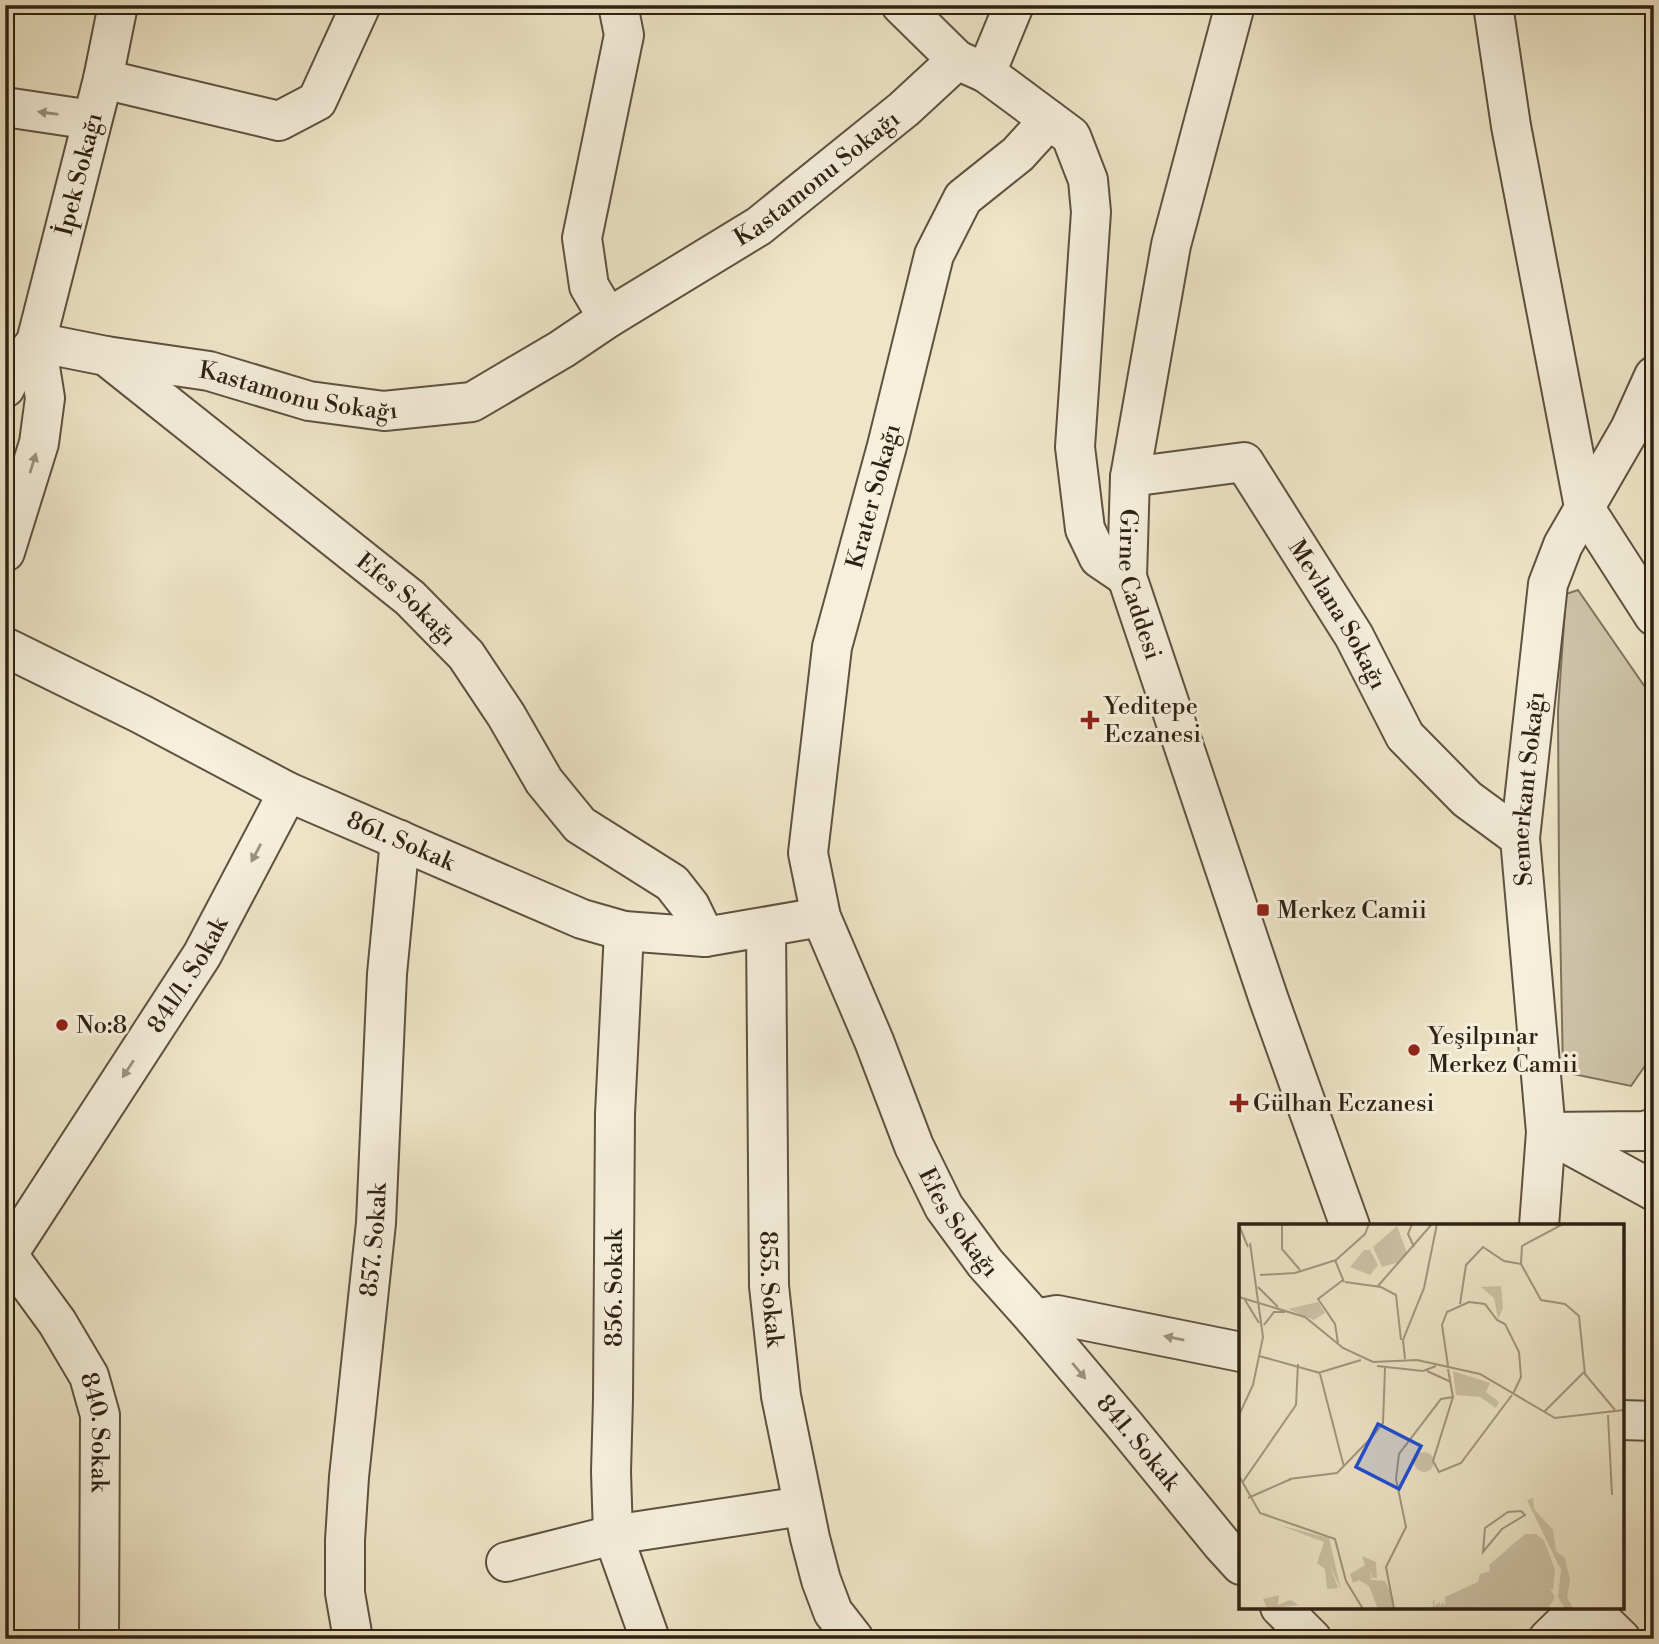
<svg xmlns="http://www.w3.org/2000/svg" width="1659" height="1644" font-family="'Libre Bodoni',serif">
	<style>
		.green { fill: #cec5aa; stroke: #7e735e; stroke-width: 2 }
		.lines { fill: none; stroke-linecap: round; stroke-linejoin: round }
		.minor-casing { stroke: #5e5240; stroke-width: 42 }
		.minor { stroke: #f5efdc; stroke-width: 38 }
		.oneway { fill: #9b9282 }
		.poi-dot { fill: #8f2418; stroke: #f5efdc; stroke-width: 2.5 }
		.labels { text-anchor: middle; stroke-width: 6; stroke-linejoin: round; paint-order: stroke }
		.street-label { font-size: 24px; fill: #2e2113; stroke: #f5efdc }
		.poi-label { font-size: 24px; fill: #2e2113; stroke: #f5efdc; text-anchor: start }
		.inset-road { fill: none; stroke: #a29780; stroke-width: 2 }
		.view { fill: #1d4ed8; fill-opacity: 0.15; stroke: #1d4ed8; stroke-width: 3.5 }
		.inset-edge { fill: none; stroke: #2e2113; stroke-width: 3.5 }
	</style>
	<rect width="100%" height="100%" fill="#efe6c9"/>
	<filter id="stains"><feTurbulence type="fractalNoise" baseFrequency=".00286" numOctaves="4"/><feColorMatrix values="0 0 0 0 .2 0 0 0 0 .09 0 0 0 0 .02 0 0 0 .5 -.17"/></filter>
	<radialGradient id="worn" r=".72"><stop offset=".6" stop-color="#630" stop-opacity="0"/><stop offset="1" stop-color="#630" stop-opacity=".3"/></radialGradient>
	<path class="green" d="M1578,590L1654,700V1053L1631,1086L1563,1072L1559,869L1558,711L1566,594Z"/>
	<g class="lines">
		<defs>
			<g id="minor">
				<path d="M901,5L957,60"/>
				<path id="s1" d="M1235,5L1171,245L1130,477L1127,577L1269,1000L1350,1226"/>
				<path d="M1493,5L1511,126L1584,507L1654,616"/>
				<path d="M986,73L1014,5"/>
				<path d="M103,79L279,121L317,101L361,5"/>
				<path d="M5,107L92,120"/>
				<path id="s2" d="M1049,120L1018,154L963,198L934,255L887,446L832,647L808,853L821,917L874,1041L914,1146L944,1207L985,1263L1035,1319L1127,1428L1221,1543L1241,1565"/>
				<path d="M608,318L589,286L582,238L624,35L618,5"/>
				<path id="s3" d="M36,342L106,356L410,598L466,655L506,715L544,781L580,825L672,883L690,906L705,937"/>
				<path id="s4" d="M106,356L209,371L309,401L384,411L472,402L562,349L608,318L759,226L904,109L957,60L986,73L1071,136L1088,180L1091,212L1075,447L1085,529L1099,558L1127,577"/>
				<path id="s5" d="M5,388L14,370L36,342L103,79L118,5"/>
				<path id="s6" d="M1130,477L1244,462L1354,636L1405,736L1467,799L1520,838"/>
				<path d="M5,552L39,443L45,398L36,342"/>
				<path id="s7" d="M5,647L141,714L288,792L582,919L624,931L705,937L821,917"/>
				<path id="s8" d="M766,927L769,1286L781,1396L810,1538L821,1580L833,1612L854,1639"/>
				<path d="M624,931L615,1114L613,1399L611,1472L613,1535L650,1639"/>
				<path d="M1546,1132L1654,1191"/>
				<path d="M1548,1132L1644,1131L1654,1128"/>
				<path id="s9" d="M1539,1226L1546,1132L1520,838L1548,584L1563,545L1630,429L1654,376"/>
				<path id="s10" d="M5,1251L57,1322L89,1376L100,1415L99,1639"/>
				<path id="s11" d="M8,1254L202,955L288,792"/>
				<path d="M1035,1319L1057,1315L1241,1352"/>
				<path d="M1622,1420L1654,1421"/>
				<path d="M506,1562L613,1535L803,1506"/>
				<path d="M1280,1607L1312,1639"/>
				<path d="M1588,1607L1621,1639"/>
				<path id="s12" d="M353,1639L345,1593V1540L349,1477L376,1223L387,974L400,840"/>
				<path d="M1548,1639L1581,1607"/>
			</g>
		</defs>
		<use href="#minor" class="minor-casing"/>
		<use href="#minor" class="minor"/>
	</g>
	<defs><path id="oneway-solid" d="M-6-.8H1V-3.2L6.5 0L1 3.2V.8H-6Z" transform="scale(1.75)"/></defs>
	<g class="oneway">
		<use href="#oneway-solid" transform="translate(48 113) rotate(-172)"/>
		<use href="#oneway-solid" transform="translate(33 463) rotate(-73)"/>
		<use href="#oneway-solid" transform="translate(256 853) rotate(118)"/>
		<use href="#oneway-solid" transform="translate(128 1069) rotate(123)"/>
		<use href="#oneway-solid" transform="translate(1174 1338) rotate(-169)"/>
		<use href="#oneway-solid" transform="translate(1079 1371) rotate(50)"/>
	</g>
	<g class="poi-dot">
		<path d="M1086.5 709.5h7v7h7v7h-7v7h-7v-7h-7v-7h7z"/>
		<rect x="1256" y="903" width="14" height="14" rx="3.5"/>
		<circle cx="62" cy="1025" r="7"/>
		<circle cx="1414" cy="1050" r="7"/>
		<path d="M1235.5 1092.5h7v7h7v7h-7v7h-7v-7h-7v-7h7z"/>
	</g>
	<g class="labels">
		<g class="street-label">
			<text dy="8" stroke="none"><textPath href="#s5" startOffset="229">İpek Sokağı</textPath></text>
			<text dy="8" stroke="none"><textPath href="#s4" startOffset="784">Kastamonu Sokağı</textPath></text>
			<text dy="8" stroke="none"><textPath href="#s4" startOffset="196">Kastamonu Sokağı</textPath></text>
			<text transform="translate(873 496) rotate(-75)" y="8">Krater Sokağı</text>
			<text dy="8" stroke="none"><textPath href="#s1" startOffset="593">Girne Caddesi</textPath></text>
			<text dy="8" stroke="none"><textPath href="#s3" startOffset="458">Efes Sokağı</textPath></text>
			<text dy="8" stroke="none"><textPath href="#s6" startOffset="294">Mevlana Sokağı</textPath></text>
			<text dy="8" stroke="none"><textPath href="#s9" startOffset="439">Semerkant Sokağı</textPath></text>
			<text dy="8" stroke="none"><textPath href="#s7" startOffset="441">861. Sokak</textPath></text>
			<text dy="8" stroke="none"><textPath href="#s11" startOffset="332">841/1. Sokak</textPath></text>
			<text dy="8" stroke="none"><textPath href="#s2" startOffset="1194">Efes Sokağı</textPath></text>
			<text dy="8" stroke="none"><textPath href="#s12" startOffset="401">857. Sokak</textPath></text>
			<text transform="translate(614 1288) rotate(-90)" y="8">856. Sokak</text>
			<text dy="8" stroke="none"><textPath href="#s8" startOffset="362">855. Sokak</textPath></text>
			<text dy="8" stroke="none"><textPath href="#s10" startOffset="208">840. Sokak</textPath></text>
			<text dy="8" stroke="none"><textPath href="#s2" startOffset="1479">841. Sokak</textPath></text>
		</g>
		<g class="poi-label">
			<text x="1104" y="714">Yeditepe<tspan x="1104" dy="28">Eczanesi</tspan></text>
			<text x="1277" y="918">Merkez Camii</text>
			<text x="76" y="1033">No:8</text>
			<text x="1428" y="1044">Yeşilpınar<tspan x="1428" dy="28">Merkez Camii</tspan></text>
			<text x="1253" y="1111">Gülhan Eczanesi</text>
		</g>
	</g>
	<g transform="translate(1239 1224)">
		<rect width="385" height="385" fill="#efe6c9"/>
		<path d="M158,2L168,29L161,38L143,43L134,23ZM125,26H131L139,41L131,51L111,43ZM262,62L264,84L259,95L255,74L242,63ZM79,78L86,89L75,96L49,85ZM214,147L251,159L247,168L260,178L257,184L241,173L217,171ZM175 238a10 10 0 1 1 20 0a10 10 0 1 1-20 0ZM294,274L295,285L314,306L317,327L326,334L331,356L328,374L335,385H326L319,373L322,346L288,276ZM40,301L90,314L102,366L91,341L99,364L88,365L86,345L78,339L85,318ZM286,310H297L305,316L316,346L314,366L311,364L316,373L309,385H194V377L196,375L195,382L201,378V383L203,378L206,382V373L239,358L241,350L251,347L250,341ZM123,332L137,338L138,354H133L131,345L132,356L146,357L155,375L153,385H139L130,362L120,356L114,359L111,350L126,341ZM40,371L39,381L51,376L60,381L28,385L24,375Z" fill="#cec5aa"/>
		<path class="inset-road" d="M43,0V25L61,46M173,0L169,10L175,23M324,0L283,22L282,40L302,76L326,80L340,92L346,150L376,186M0,1L9,23M96,36L105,58M21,51L56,49L97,36L126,10L130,0M106,58L142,63L157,71L162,116M139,62L193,0M19,63L39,83M0,73L66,93L104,124L134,138L178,136L241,150L316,194L385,186M6,76L20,99M221,80L227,41L244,23L265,37L282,40M25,101L35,88H46M99,119L96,100L79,75L104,56M20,132L81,149M166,135L164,116L185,64L198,0M138,142L184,147L197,142M209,142L203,101L208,88L230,78L246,80L258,96L266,100L280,128L282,153L274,170M209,145L214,173L194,237L200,248L222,239L273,171M188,147L212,158M79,149L122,136M81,150L105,243M305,188L345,148M0,191L14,161L24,113L11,19M369,191L373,271M0,252L21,289L96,315L107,357L124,385M50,255L98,249L134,212L144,199L146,144M3,259L57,181L59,140M9,274L52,255M269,288L282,287L286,291L263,305L244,328L246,304ZM155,385L147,343L167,303L157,255L160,230L202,175L214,173"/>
		<path class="view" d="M139,200L182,222L160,265L117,243Z"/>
		<rect width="385" height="385" class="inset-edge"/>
	</g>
	<rect width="1659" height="1644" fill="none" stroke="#efe6c9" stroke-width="28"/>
	<rect x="7" y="7" width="1645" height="1630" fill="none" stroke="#2e2113" stroke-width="3.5"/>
	<rect x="14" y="14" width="1631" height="1616" fill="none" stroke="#2e2113" stroke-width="2"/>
	<rect width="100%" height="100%" filter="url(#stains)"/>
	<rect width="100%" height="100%" fill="url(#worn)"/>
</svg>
